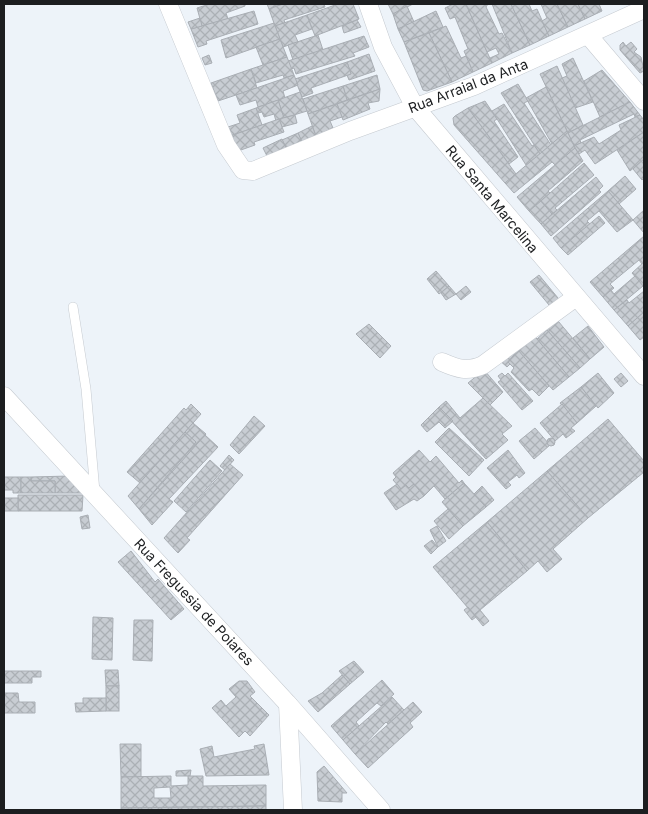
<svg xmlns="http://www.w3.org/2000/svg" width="648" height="814" font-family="Inter,sans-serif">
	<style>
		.building { fill: url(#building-cross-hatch); stroke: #a9aeb4; fill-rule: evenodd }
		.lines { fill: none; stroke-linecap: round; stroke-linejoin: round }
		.service-casing { stroke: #c5cad0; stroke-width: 10 }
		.minor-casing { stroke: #c5cad0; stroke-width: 19 }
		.service { stroke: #fff; stroke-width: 9 }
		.minor { stroke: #fff; stroke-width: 18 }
		.labels { text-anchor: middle; stroke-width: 4; stroke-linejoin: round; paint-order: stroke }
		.street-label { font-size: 14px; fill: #1c1e20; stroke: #fff }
	</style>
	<defs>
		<pattern id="building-cross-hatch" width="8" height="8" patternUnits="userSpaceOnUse" patternTransform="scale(1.25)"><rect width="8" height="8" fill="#c8cdd3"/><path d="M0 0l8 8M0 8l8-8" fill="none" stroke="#abb0b5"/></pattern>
	</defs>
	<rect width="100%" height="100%" fill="#edf3f9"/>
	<g class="building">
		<path d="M210,4H245V6L226,13L228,19L202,26L197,8Z"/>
		<path d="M267,4H283L269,9Z"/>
		<path d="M283,4H324L325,7L284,20L285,23L275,26L269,9Z"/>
		<path d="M338,4H353L359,19L315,36L307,15Z"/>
		<path d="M388,4H413L393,14Z"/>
		<path d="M453,4H466L492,63L473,72L464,51L468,49L455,17L450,19L445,8Z"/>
		<path d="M466,4H488L486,7L499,34L502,33L512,53L492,63L490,58L499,54L496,48L487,52Z"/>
		<path d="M492,4H511L530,45L512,53Z"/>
		<path d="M511,4H529L532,11L537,9L549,36L530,45Z"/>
		<path d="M541,4H557L568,27L549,36L542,21L547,18Z"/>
		<path d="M557,4H578L585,19L568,27Z"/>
		<path d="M578,4H599L602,11L585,19Z"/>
		<path d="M407,6L414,22L398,29L393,14Z"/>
		<path d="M254,11L258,24L206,41L207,44L198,47L191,29Z"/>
		<path d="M436,11L443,27L404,42L398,29Z"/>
		<path d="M307,15L312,29L295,35L298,42L283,47L275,26Z"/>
		<path d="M200,18L202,26L191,29L188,22Z"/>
		<path d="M357,20L361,27L344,33L342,26Z"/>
		<path d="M274,23L280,39L226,58L221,40Z"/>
		<path d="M446,26L461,58L466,56L473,72L452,82L429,33Z"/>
		<path d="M429,33L452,82L427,91L423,90L404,42Z"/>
		<path d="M318,35L323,50L293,60L288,45Z"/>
		<path d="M364,36L369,47L353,53L355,56L296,74L294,68L291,69L288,61Z"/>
		<path d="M280,39L287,57L263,65L256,47Z"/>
		<path d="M623,42L626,46L631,42L637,49L634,52L641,57L644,71L640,73L620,50V45Z"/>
		<path d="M369,54L375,71L349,80L347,75L351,74L347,62Z"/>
		<path d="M209,55L212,63L205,65L202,58Z"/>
		<path d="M287,57L294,75L284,78L283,75L256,83L251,69Z"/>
		<path d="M573,58L593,102L575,108L562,78L567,76L562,64Z"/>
		<path d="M347,62L351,74L311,88L313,93L302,97L295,79Z"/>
		<path d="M557,66L583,125L568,133L540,74Z"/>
		<path d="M251,69L257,88L218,101L211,83Z"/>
		<path d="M602,70L630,102L600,117L584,81Z"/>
		<path d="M294,75L298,85L283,91L285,98L258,107L256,100L240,105L236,95Z"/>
		<path d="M377,75L380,89L347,100L343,86Z"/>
		<path d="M518,84L528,101L524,103L551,145L540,154L501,93Z"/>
		<path d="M343,86L347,100L308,114L303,99Z"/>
		<path d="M546,87L567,131L552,144L526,98Z"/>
		<path d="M380,89L379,101L368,103L370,109L343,120L337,104Z"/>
		<path d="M300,92L307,111L284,118L278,100Z"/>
		<path d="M278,100L284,118L276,121L274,114L264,117L262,112L258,113L256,108Z"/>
		<path d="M485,101L497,119L494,121L518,157L509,164L468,108Z"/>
		<path d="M630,102L640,115L635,117L634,114L580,140L581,143L574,146L568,133Z"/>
		<path d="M337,104L342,117L330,121L333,128L316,136L308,114Z"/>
		<path d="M504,104L532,146L534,145L540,154L526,165L492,111Z"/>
		<path d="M256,108L262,125L230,136L228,127L240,123L237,115Z"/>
		<path d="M468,108L516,174L505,183L454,125L453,118L455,116Z"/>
		<path d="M295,115L297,123L282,127L279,119Z"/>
		<path d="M640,115L644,120V132L595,164L585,150L579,154L574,146L594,137L599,144L621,130L619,125Z"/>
		<path d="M279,119L284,132L254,142L255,145L238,151L230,136Z"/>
		<path d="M312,126L316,136L302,142L298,133Z"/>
		<path d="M567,131L575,148L555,165L552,162L514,193L505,183Z"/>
		<path d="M644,132V159L630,171L617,150Z"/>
		<path d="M298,133L302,142L287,150L282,140Z"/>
		<path d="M282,139L287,150L268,158L263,148Z"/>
		<path d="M575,148L583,161L548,191L550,193L529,211L517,197Z"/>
		<path d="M644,159V178L642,180L633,169Z"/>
		<path d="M584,163L594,175L555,208L557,210L552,214L541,201Z"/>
		<path d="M625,176L636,189L619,204L608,191Z"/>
		<path d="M596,177L603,186L599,190L601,192L551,236L541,224Z"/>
		<path d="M608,191L633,220L617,232L599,211L587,221L590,224L561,248L553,238Z"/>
		<path d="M541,201L552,214L541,224L529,211Z"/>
		<path d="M644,210V233L633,220Z"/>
		<path d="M599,216L605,223L568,255L561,248Z"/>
		<path d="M644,236V262L642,264L639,260L610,284L614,288L603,297L590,282Z"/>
		<path d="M644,262V286H643L632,273Z"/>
		<path d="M436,271L449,286L439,294L427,279Z"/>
		<path d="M539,275L563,304L554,311L530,282Z"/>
		<path d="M635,276L643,286L614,310L603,297L611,290L614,294Z"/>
		<path d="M449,286L456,294L446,300L441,293Z"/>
		<path d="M466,286L471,292L461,300L456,294Z"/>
		<path d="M644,291V312L628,326L614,310L627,300L629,303Z"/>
		<path d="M644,312V337L640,340L628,326Z"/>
		<path d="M553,315L590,359L580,368L542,324Z"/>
		<path d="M369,324L391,346L380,358L356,334Z"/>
		<path d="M588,326L604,347L590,359L573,338Z"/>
		<path d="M547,330L580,368L569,377L537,339Z"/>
		<path d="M531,332L569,377L553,390L514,346Z"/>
		<path d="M511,348L517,354L508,362L510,364L507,367L498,359Z"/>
		<path d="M518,350L549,386L539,396L532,389L529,391L511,372L514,368L508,362Z"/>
		<path d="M484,370L503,392L490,405L468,383Z"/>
		<path d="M502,373L505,376L508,373L533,401L522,410L498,382L501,380L498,376Z"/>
		<path d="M598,373L614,393L598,408L581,387Z"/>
		<path d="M621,373L628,381L621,387L614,379Z"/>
		<path d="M581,387L596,406L577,423L560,403Z"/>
		<path d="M483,398L512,426L502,434L508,440L486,459L439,407L446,401L460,418Z"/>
		<path d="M191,404L201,414L140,483L127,472L184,408L186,410Z"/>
		<path d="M562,404L577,423L571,428L575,431L566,438L563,434L555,441L540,423Z"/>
		<path d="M439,407L453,421L445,428L439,422L427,432L421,425Z"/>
		<path d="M254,416L265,426L239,454L230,445Z"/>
		<path d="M608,419L644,461V472L588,518L547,471Z"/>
		<path d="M193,423L206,434L157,490L155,488L196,442L185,432Z"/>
		<path d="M449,428L484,460L469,476L435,442Z"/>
		<path d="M535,428L550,445L534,459L519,441Z"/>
		<path d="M185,432L196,442L139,509L128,496Z"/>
		<path d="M205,435L218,447L169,499L173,502L152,525L139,509Z"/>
		<circle cx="551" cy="442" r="4"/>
		<path d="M419,450L430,462L436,456L459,483L462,480L464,483L445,499L434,486L424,496L414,484L409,488L406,485L401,489L393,480L396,477L393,473Z"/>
		<path d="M508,450L525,473L519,478L517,475L508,482L511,485L506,489L487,468Z"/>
		<path d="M229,455L234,460L225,470L220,466Z"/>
		<path d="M210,460L222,471L186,512L174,501Z"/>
		<path d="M230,464L243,475L187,538L190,540L178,553L164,538Z"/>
		<path d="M547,471L588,518L553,549L562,559L547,572L538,561L527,571L487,522Z"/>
		<path d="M70,476L83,493H55V481H31V477Z"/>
		<path d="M4,477H21V493H13V490H4V492Z"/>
		<path d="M21,477H31V481H55V493H21Z"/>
		<path d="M464,483L486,507L463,526L442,502Z"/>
		<path d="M397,484L401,489L406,485L409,488L414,484L424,496L417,501L414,499L396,510L384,493Z"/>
		<path d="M482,486L494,500L486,507L474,494Z"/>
		<path d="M18,495H83L82,511H18Z"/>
		<rect x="4" y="498" width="14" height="13"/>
		<path d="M448,509L463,526L449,539L434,521Z"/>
		<path d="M88,515L90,528L82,529L80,517Z"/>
		<path d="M487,522L527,571L474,615L433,567Z"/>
		<path d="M437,526L446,541L438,547L430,530Z"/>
		<path d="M432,540L438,547L431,554L424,546Z"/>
		<path d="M131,551L155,582L158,579L184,609L171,620L118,562Z"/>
		<path d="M468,607L476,617L472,620L464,610Z"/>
		<path d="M480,610L489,621L483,626L474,615Z"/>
		<path d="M93,617L113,618L112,660L92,659Z"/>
		<path d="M134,620H153L152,661L133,660Z"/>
		<path d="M354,661L364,672L350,684L339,671Z"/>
		<path d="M105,670H118L119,686H106Z"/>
		<path d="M4,671H41V677H32V683H4Z"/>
		<path d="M342,675L350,684L318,712L308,701L322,693Z"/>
		<path d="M382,680L394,694L381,706L377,703L356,722L359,726L343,740L331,726Z"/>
		<path d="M239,681H247L255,692L250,696L269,715L250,736L245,731L239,737L212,708L221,700L226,706L236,697L229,689Z"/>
		<rect x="106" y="686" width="13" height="25"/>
		<path d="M4,693H18L19,702H35V713H4Z"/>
		<path d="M392,697L404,710L388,724L386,722L355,754L343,740Z"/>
		<path d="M83,698H106V711L76,712L75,703H83Z"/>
		<path d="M413,702L422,712L410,723L413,727L368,768L355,754Z"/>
		<path d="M120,744H141V777H121Z"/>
		<path d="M264,744L269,775L206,776L200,749L212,746L214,757L255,749L254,746Z"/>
		<path d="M324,766L347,793H342V802L318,801L317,772Z"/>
		<path d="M191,770L190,776H176V771Z"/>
		<path d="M171,776V786L188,785V776H203V786L266,785V806L121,808V777ZM170,787L171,798H154V788Z"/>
		<path d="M266,806V810H121V808Z"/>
	</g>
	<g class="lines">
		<defs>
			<path id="service" d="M73,307L86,389L95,492"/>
			<g id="minor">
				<path d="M168,4L226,145L243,170L253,171L350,131L474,86L644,9"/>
				<path d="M368,4L383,47L415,107L644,376"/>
				<path d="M588,35L644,101"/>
				<path d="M442,362C458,369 467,372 483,365L576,297"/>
				<path d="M4,396L288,704L381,810"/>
				<path d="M288,704L293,810"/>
			</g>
		</defs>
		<use href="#service" class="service-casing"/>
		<use href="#minor" class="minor-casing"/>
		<use href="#service" class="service"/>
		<use href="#minor" class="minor"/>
	</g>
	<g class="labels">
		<g class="street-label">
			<text transform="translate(468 86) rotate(-21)" y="5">Rua Arraial da Anta</text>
			<text transform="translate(492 199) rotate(50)" y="5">Rua Santa Marcelina</text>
			<text transform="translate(194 602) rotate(47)" y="5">Rua Freguesia de Poiares</text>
		</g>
	</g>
	<rect width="648" height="814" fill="none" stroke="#1c1e20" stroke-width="10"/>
</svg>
